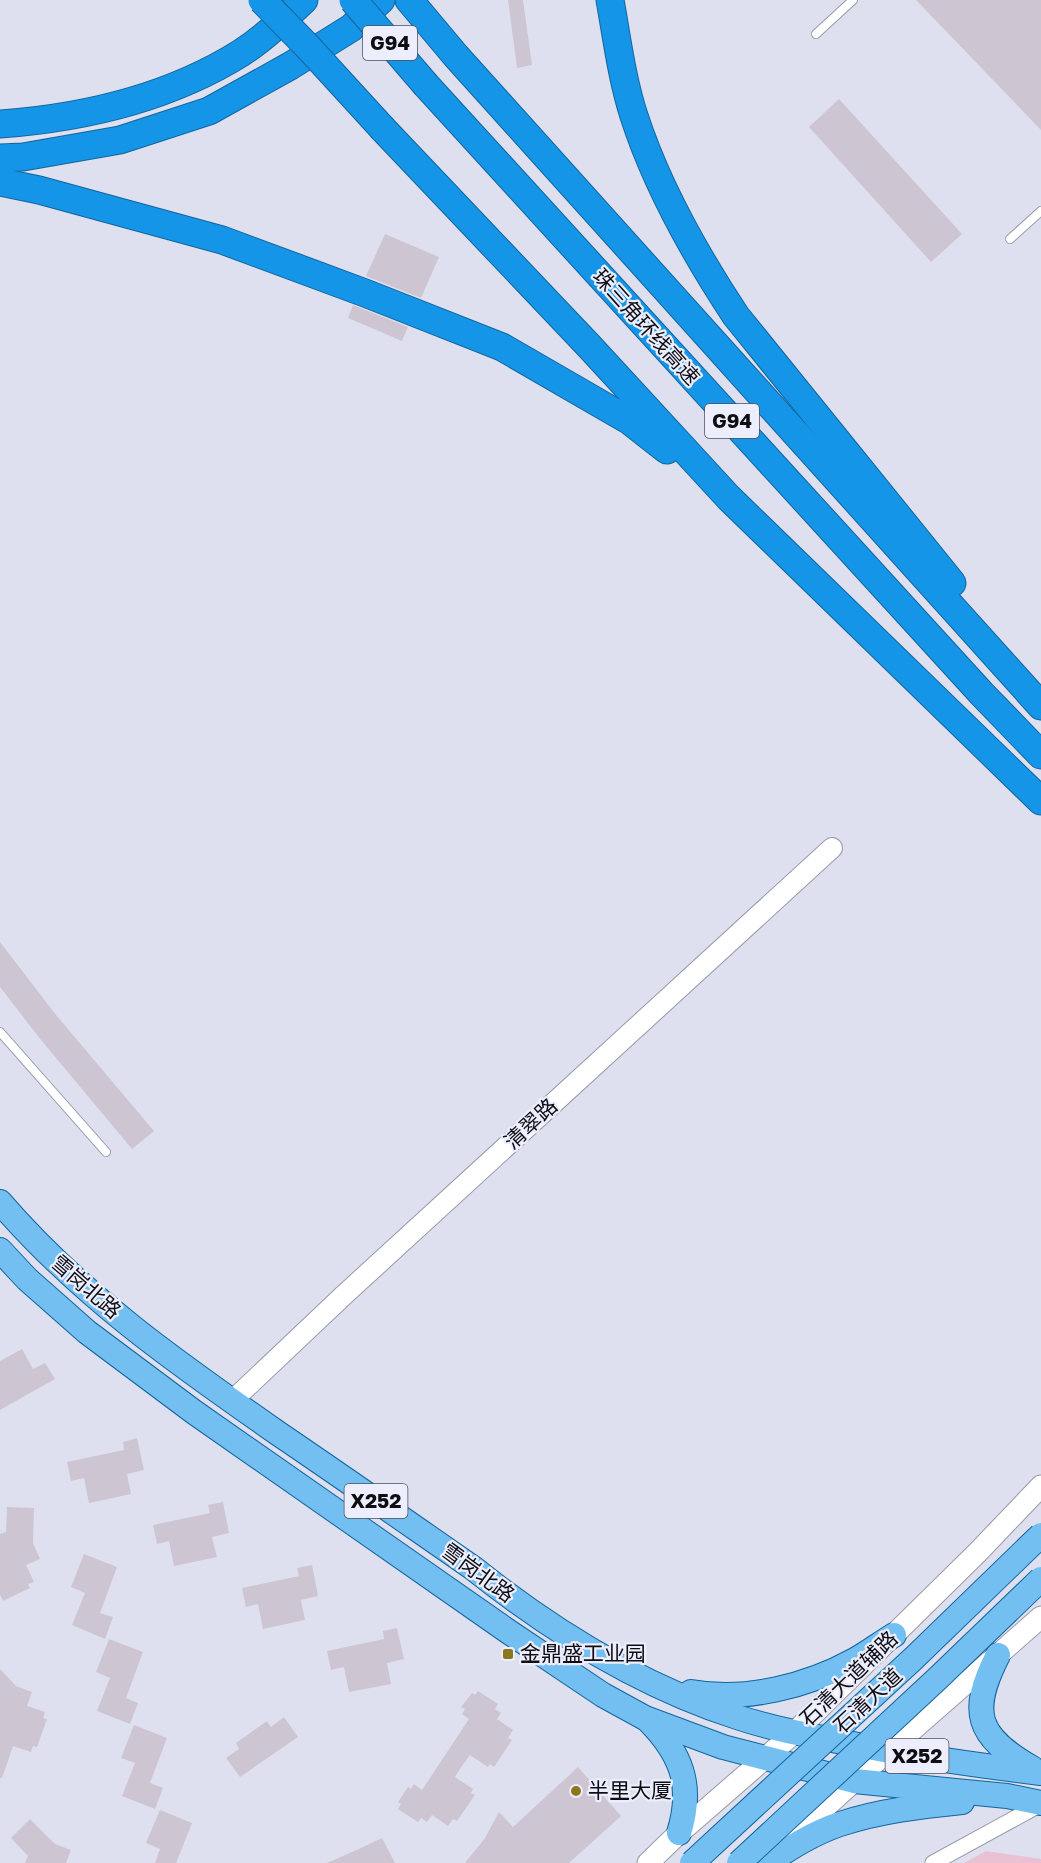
<svg xmlns="http://www.w3.org/2000/svg" width="1041" height="1863" font-family="'Golos Text','Noto Sans SC',sans-serif">
	<style>
		.green { fill: #eac0d3 }
		.building { fill: #cec5d3 }
		.lines { fill: none; stroke-linecap: round; stroke-linejoin: round }
		.service-casing { stroke: #989aa8; stroke-width: 10 }
		.minor-casing { stroke: #989aa8; stroke-width: 17 }
		.tertiary-casing { stroke: #989aa8; stroke-width: 22 }
		.secondary-casing { stroke: #989aa8; stroke-width: 23 }
		.primary-casing { stroke: #12659c; stroke-width: 26 }
		.motorway-casing { stroke: #12659c; stroke-width: 29 }
		.service { stroke: #fff; stroke-width: 8 }
		.minor { stroke: #fff; stroke-width: 15 }
		.tertiary { stroke: #fff; stroke-width: 20 }
		.secondary { stroke: #fff; stroke-width: 21 }
		.primary { stroke: #73bff1; stroke-width: 24 }
		.motorway { stroke: #1595e7; stroke-width: 27 }
		.primary-bridge-casing { stroke: #12659c; stroke-width: 26; stroke-linecap: butt }
		.motorway-bridge-casing { stroke: #12659c; stroke-width: 29; stroke-linecap: butt }
		.primary-bridge { stroke: #73bff1; stroke-width: 24 }
		.motorway-bridge { stroke: #1595e7; stroke-width: 27 }
		.poi-dot { fill: #8d771c; stroke: #eceefd; stroke-width: 2 }
		.labels { text-anchor: middle; stroke-width: 4.5; stroke-linejoin: round; paint-order: stroke }
		.shield { fill: #eceefd; stroke: #505058; stroke-width: 1.5 }
		.shield-label { font-size: 20px; font-weight: bold; fill: #0d0d12 }
		.street-label { font-size: 21px; fill: #0d0d12; stroke: #eceefd }
		.poi-label { font-size: 21px; fill: #0d0d12; stroke: #eceefd; text-anchor: start }
	</style>
	<rect width="100%" height="100%" fill="#dee0f0"/>
	<path class="green" d="M986,1851L1041,1859V1863H964Z"/>
	<g class="building">
		<path d="M508,0H523L532,65L517,68Z"/>
		<path d="M916,0H1041V130Z"/>
		<path d="M839,99L962,234L931,262L809,127Z"/>
		<path d="M385,234L439,257L421,298L366,276Z"/>
		<path d="M353,305L408,327L402,341L348,318Z"/>
		<path d="M0,942L56,1015L154,1131L132,1149L41,1040L0,987Z"/>
		<path d="M22,1349L33,1369L45,1363L55,1379L0,1410V1361Z"/>
		<path d="M137,1438L144,1470L127,1474L131,1494L89,1503L84,1478L71,1481L67,1462L124,1450L123,1442Z"/>
		<path d="M223,1502L229,1533L212,1537L217,1557L174,1566L169,1541L157,1544L153,1525L210,1513L208,1505Z"/>
		<path d="M7,1507L34,1508L33,1543L40,1559L26,1565L34,1582L28,1584L30,1588L3,1601L0,1594V1534L6,1532Z"/>
		<path d="M84,1554L117,1567L100,1613L113,1617L105,1639L72,1625L85,1593L71,1587Z"/>
		<path d="M312,1565L318,1596L301,1600L305,1620L263,1629L258,1604L246,1607L242,1588L299,1576L297,1568Z"/>
		<path d="M397,1628L404,1659L387,1663L391,1684L349,1692L344,1667L331,1670L327,1651L384,1639L383,1631Z"/>
		<path d="M109,1639L143,1652L126,1698L138,1703L130,1724L97,1711L110,1678L96,1672Z"/>
		<path d="M0,1669L16,1686L32,1692L27,1706L45,1712L43,1718L47,1719L37,1747L33,1746L31,1752L13,1746L2,1778H0Z"/>
		<path d="M478,1691L498,1704L495,1709L501,1713L497,1719L513,1730L508,1738L512,1740L494,1767L490,1764L488,1767L470,1755L462,1766L455,1777L473,1789L471,1793L475,1795L457,1821L453,1819L448,1826L432,1815L427,1822L421,1818L418,1822L398,1809L401,1804L398,1802L408,1787L411,1789L414,1784L422,1790L469,1719L462,1714L465,1709L461,1707L472,1693L475,1695Z"/>
		<path d="M284,1717L298,1737L240,1777L226,1758L239,1749L236,1743L267,1721L271,1727Z"/>
		<path d="M134,1725L167,1738L150,1783L163,1788L155,1809L122,1796L135,1763L121,1758Z"/>
		<path d="M578,1767L621,1816L569,1863H465L485,1838L499,1812L513,1827Z"/>
		<path d="M160,1810L192,1823L176,1863H155L160,1849L146,1843Z"/>
		<path d="M30,1819L55,1844L71,1850L66,1863H25L28,1856L11,1838Z"/>
		<path d="M382,1838L395,1863H327L361,1848Z"/>
	</g>
	<g class="lines">
		<defs>
			<g id="service">
				<path d="M816,34L853,0"/>
				<path d="M1010,239L1041,211"/>
				<path d="M0,1032L106,1152"/>
			</g>
			<path id="minor" d="M933,1863L1041,1804"/>
			<path id="tertiary" d="M232,1401L344,1295L832,848"/>
			<g id="secondary">
				<path d="M783,1846L854,1781L1041,1617"/>
				<path d="M648,1863L679,1833L794,1733L978,1552L1041,1486"/>
			</g>
			<g id="primary">
				<path d="M0,1202C81,1296 177,1363 279,1434C344,1478 408,1523 473,1568C552,1631 641,1686 737,1717C772,1729 808,1735 843,1742C909,1756 975,1765 1041,1773"/>
				<path d="M0,1250L27,1279L87,1332L194,1412L509,1632L603,1695L645,1718L723,1747L854,1781L1007,1796L1041,1803"/>
				<path d="M998,1655C969,1712 976,1736 1032,1768"/>
				<path d="M691,1692C745,1702 808,1686 855,1660C869,1652 881,1643 894,1635"/>
				<path d="M647,1719C681,1753 694,1785 679,1833"/>
				<path d="M767,1863C790,1848 813,1833 840,1824C879,1811 922,1806 962,1802"/>
			</g>
			<g id="motorway">
				<path d="M409,0L456,56L1041,706"/>
				<path d="M610,0C617,39 622,79 634,116C657,187 695,254 736,316L952,583"/>
				<path d="M426,85L982,694L1041,755"/>
				<path d="M0,124C83,118 169,98 241,53C264,38 284,19 304,0"/>
				<path d="M383,129L589,346L729,498L1041,801"/>
				<path d="M0,158L23,157L120,140L209,111L290,66L351,28L381,0"/>
				<path d="M0,182L39,190L222,240L365,293L502,347L630,421L667,450"/>
			</g>
		</defs>
		<use href="#service" class="service-casing"/>
		<use href="#minor" class="minor-casing"/>
		<use href="#tertiary" class="tertiary-casing"/>
		<use href="#secondary" class="secondary-casing"/>
		<use href="#primary" class="primary-casing"/>
		<use href="#motorway" class="motorway-casing"/>
		<use href="#service" class="service"/>
		<use href="#minor" class="minor"/>
		<use href="#tertiary" class="tertiary"/>
		<use href="#secondary" class="secondary"/>
		<use href="#primary" class="primary"/>
		<use href="#motorway" class="motorway"/>
		<defs>
			<g id="primary-bridge">
				<path d="M692,1863L914,1658L1041,1535"/>
				<path d="M739,1863L937,1679L1041,1579"/>
			</g>
			<g id="motorway-bridge">
				<path d="M262,0L308,47L383,129"/>
				<path d="M353,0L426,85"/>
			</g>
		</defs>
		<use href="#primary-bridge" class="primary-bridge-casing"/>
		<use href="#motorway-bridge" class="motorway-bridge-casing"/>
		<use href="#primary-bridge" class="primary-bridge"/>
		<use href="#motorway-bridge" class="motorway-bridge"/>
	</g>
	<g class="poi-dot">
		<rect x="502" y="1648" width="12" height="12" rx="3"/>
		<circle cx="576" cy="1791" r="6"/>
	</g>
	<g class="labels">
		<g class="shield">
			<rect x="363" y="26" width="54" height="34" rx="4.5"/>
			<rect x="705" y="404" width="54" height="34" rx="4.5"/>
			<rect x="344.5" y="1484" width="63" height="34" rx="4.5"/>
			<rect x="885.5" y="1739" width="63" height="34" rx="4.5"/>
		</g>
		<g class="shield-label">
			<text x="390" y="50">G94</text>
			<text x="732" y="428">G94</text>
			<text x="376" y="1508">X252</text>
			<text x="917" y="1763">X252</text>
		</g>
		<g class="street-label">
			<text transform="translate(646 327) rotate(48)" y="7">珠三角环线高速</text>
			<text transform="translate(531 1124) rotate(-43)" y="7">清翠路</text>
			<text transform="translate(86 1287) rotate(41)" y="7">雪岗北路</text>
			<text transform="translate(478 1573) rotate(36)" y="7">雪岗北路</text>
			<text transform="translate(849 1679) rotate(-44)" y="7">石清大道辅路</text>
			<text transform="translate(868 1701) rotate(-43)" y="7">石清大道</text>
		</g>
		<g class="poi-label">
			<text x="520" y="1661">金鼎盛工业园</text>
			<text x="588" y="1798">半里大厦</text>
		</g>
	</g>
</svg>
